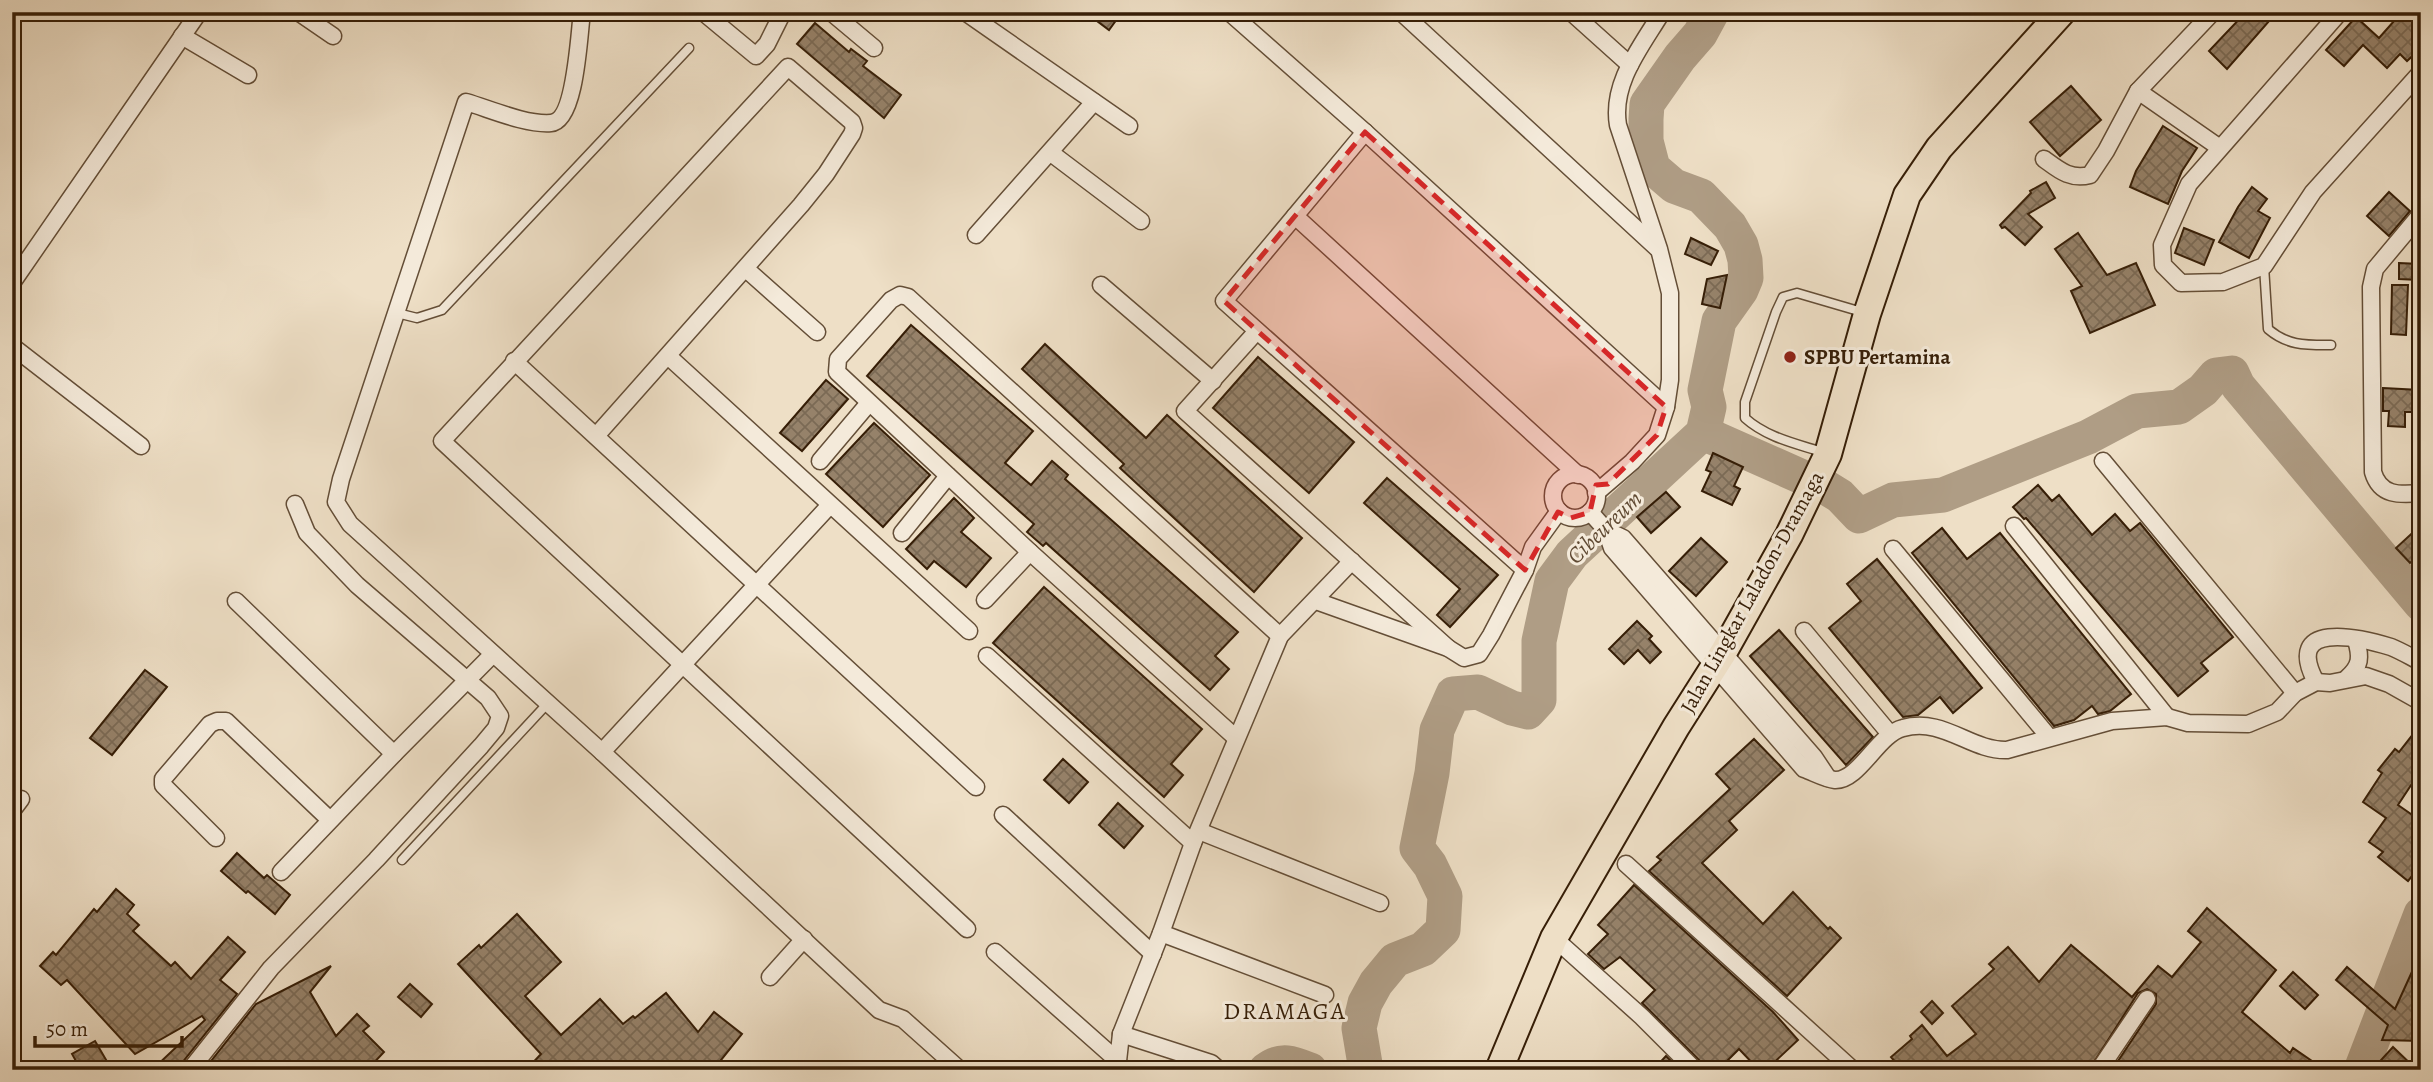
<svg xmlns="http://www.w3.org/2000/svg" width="2433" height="1082" font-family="Alegreya,serif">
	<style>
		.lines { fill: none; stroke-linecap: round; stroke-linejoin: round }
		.river { stroke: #af9d85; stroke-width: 35 }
		.building { fill: url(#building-cross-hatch); stroke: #361e07; stroke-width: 2 }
		.service-casing { stroke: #644e37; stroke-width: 11 }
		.minor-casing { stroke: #644e37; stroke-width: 19 }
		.primary-casing { stroke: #361e07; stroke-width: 30 }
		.service { stroke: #f4eada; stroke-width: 8 }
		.minor { stroke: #f4eada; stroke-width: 16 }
		.primary { stroke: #eedfc6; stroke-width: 26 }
		.marked { fill: #d62828; fill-opacity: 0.2; stroke: #d62828; stroke-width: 5; stroke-dasharray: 14 9; stroke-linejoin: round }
		.poi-dot { fill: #8f2418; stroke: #f4eada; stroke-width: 2.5 }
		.labels { text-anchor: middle; stroke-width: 6; stroke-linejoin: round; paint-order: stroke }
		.poi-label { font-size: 21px; font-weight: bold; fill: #361e07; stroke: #f4eada; text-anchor: start }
		.street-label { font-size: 21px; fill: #361e07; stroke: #f4eada }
		.water-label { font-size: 23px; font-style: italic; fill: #604a33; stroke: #f4eada }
		.quarter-label { font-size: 24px; letter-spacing: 2px; fill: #361e07; stroke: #f4eada }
	</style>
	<defs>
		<pattern id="building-cross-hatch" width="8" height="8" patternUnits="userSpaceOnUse" patternTransform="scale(1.75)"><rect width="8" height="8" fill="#96826a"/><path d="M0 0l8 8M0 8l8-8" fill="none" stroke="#7b6a55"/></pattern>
	</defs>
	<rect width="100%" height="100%" fill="#eedfc6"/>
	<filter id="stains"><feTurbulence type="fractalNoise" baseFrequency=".00286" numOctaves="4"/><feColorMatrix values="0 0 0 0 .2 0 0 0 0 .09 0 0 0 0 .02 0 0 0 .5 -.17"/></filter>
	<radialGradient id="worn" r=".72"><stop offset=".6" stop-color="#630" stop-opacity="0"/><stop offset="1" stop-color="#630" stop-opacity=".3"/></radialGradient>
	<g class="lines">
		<g class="river">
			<path d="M1703,433L1827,488L1840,496L1859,516L1893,500L1943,495L2088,437L2137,411L2179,407L2203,390L2216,375L2232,373L2238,386L2421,604"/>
			<path d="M1266,1070C1281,1058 1293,1063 1310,1070"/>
			<path d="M1366,1070L1359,1028L1365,1003L1376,983L1395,960L1423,949L1443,930L1445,896L1430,865L1417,848L1432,773L1437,730L1453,694L1478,692L1512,708L1528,712L1539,700V641L1552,581L1572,554L1703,433L1709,407L1705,390L1719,321L1741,290L1746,278L1745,260L1741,245L1730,226L1701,196L1674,186L1653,168L1646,141V119L1647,104L1680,57L1700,34L1712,12"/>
			<path d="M2361,1070L2421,914"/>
		</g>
	</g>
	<g class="building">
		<path d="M1085,12H1122L1109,30Z"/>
		<path d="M2246,12H2277L2227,69L2209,51Z"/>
		<path d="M2402,12H2421V48L2407,61L2400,54L2387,68L2363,45L2344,66L2326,50L2356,17L2379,38Z"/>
		<path d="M815,23L849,52L851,49L867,61L863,66L901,95L884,118L797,44Z"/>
		<path d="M2071,86L2101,120L2060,156L2030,122Z"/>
		<path d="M2163,126L2197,148L2182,171L2168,204L2130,187L2136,171Z"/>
		<path d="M2046,182L2055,198L2028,214L2042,227L2025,245L2005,227L2002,228L2000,225L2031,193L2030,191Z"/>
		<path d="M2252,187L2267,199L2258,211L2270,218L2249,258L2219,242L2238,207Z"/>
		<path d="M2389,192L2410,211L2389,236L2367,216Z"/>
		<path d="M2184,228L2214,240L2204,265L2175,253Z"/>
		<path d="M2078,233L2107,275L2136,263L2155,305L2090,333L2071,291L2082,286L2055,249Z"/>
		<path d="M1691,238L1718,251L1711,265L1685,254Z"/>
		<path d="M2399,263L2420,264L2419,280L2399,279Z"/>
		<path d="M1727,275L1720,308L1702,304L1707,279Z"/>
		<path d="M2392,285H2408L2406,335L2391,334Z"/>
		<path d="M911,325L1033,431L1005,463L1031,485L1052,461L1068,475L1065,479L1238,632L1215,656L1229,669L1210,690L1046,543L1043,546L1027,532L1034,524L867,376Z"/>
		<path d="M1045,344L1146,438L1167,415L1302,538L1254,592L1120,468L1124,464L1022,369Z"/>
		<path d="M1258,357L1354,442L1309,493L1213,408Z"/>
		<path d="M826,380L848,399L802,451L780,433Z"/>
		<path d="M2383,388L2420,390L2419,412H2405V427L2388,426L2389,411H2383Z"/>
		<path d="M874,423L930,475L883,527L826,474Z"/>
		<path d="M1713,453L1743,467L1734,486L1740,489L1732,505L1702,491L1711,472L1706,470Z"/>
		<path d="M1387,478L1498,575L1450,627L1437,615L1460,589L1364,503Z"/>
		<path d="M2038,485L2052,501L2059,495L2092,535L2115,514L2130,531L2140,523L2233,637L2201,663L2208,671L2178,696L2026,518L2024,519L2013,507Z"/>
		<path d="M1666,492L1680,507L1651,533L1637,517Z"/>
		<path d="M954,498L974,518L961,532L991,558L966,587L934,561L927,569L906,549Z"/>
		<path d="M2421,525V554L2410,563L2396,548Z"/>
		<path d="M1942,528L1967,559L2000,533L2131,694L2110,711L2098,714L2092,706L2074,720L2054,726L1912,553Z"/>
		<path d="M1701,538L1727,562L1696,596L1669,571Z"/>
		<path d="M1877,559L1982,688L1953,713L1940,697L1918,715L1903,717L1829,628L1861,601L1847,584Z"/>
		<path d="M1044,587L1202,729L1171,764L1183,775L1164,797L993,643Z"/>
		<path d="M1637,621L1652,636L1649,639L1661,652L1650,663L1638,650L1624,664L1609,649Z"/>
		<path d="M1779,630L1873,737L1846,765L1750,656Z"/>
		<path d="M145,670L167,687L112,755L90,738Z"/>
		<path d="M2421,724V770L2398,805L2421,821V865L2408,881L2378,857L2383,852L2369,842L2386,818L2363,802L2382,773L2378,770L2395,749L2399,752Z"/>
		<path d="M1754,739L1784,770L1729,821L1737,830L1702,863L1763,924L1793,892L1828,929L1830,927L1841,938L1787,996L1649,871L1661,860L1657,857L1730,789L1716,774Z"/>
		<path d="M1063,759L1088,782L1069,803L1044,780Z"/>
		<path d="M1118,803L1143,826L1124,848L1099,825Z"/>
		<path d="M237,853L264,878L267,875L290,895L275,914L248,891L246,893L221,871Z"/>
		<path d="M1634,885L1773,1012L1798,1040L1766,1070H1759L1739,1049L1718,1070H1705L1702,1063L1642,1003L1655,990L1620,957L1604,969L1588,954L1608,934L1598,925Z"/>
		<path d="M116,889L134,905L127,914L139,925L133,931L171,966L175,962L191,979L228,937L245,952L220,980L237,994L182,1063L180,1070H152L205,1020L202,1016L135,1054L67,980L61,985L40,966L53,952L56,955L94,909L97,912Z"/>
		<path d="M2207,908L2276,970L2242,1012L2290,1053L2293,1048L2325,1070H2112L2156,1004V994L2147,989L2138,993L2089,1070H1902L1891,1057L1912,1039L1910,1036L1922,1025L1947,1056L1976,1034L1952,1006L1994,969L1989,964L2008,947L2039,982L2071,945L2132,997L2158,966L2172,977L2201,942L2188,931Z"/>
		<path d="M517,914L561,962L525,996L561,1035L600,999L623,1024L633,1016L635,1018L666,993L698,1032L714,1012L742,1034L713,1070H526L541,1054L458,964L479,945L481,948Z"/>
		<path d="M2421,952V1041L2382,1040L2388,1025L2336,980L2347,967L2395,1009Z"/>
		<path d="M331,966L310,992L336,1036L357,1014L369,1026L363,1031L384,1052L367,1070H204L256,1004Z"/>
		<path d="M2293,972L2318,995L2305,1009L2280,986Z"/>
		<path d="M410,984L432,1004L421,1017L398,997Z"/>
		<path d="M1932,1001L1943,1013L1932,1024L1921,1012Z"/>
		<path d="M95,1041L112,1070H81L72,1054Z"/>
		<path d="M2393,1047L2417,1070H2372Z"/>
		<path d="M1666,1056L1680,1070H1653Z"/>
	</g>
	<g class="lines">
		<defs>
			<g id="service">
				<path d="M2264,266L2268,329C2288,346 2306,345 2331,345"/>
				<path d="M397,313L417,318L442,310L689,48"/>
				<path d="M1825,453C1798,444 1767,438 1745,418V402L1776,312L1783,297L1797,293L1862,312"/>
				<path d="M402,860L548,703"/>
			</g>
			<g id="minor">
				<path d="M298,12L333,36"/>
				<path d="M582,12C579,33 576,121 551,123C526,125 490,109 466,102L341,479L336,502L350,524L602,752L879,1010L903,1019L960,1070"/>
				<path d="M703,12L756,56L767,44L783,12"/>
				<path d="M831,12L874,48"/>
				<path d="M965,12L1129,126"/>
				<path d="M1229,12L1365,132L1666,407"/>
				<path d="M1401,12L1657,248"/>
				<path d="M1571,12L1630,65"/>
				<path d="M2340,12L2189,184L2162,245L2163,265L2181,283L2223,282L2264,266L2313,192L2421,72"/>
				<path d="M182,36L248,75"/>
				<path d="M2138,91L2220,148"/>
				<path d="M1365,132L1224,301L1525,570"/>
				<path d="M1051,153L1141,221"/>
				<path d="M2044,159C2059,170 2070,180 2090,175L2106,151L2138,91L2213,12"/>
				<path d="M2421,214L2375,269L2371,287L2373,472C2380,496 2399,495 2421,493"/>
				<path d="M1295,216L1578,475"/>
				<path d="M976,235L1094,102"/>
				<path d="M746,269L817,332"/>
				<path d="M12,283L199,12"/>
				<path d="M1101,285L1213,381"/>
				<path d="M1257,331L1185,411L1448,648"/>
				<path d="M12,346L141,446"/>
				<path d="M668,356L969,631"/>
				<path d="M514,361L976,787"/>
				<path d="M596,436L801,205L826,174L852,134L854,128L852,122L788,67L442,441L967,929"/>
				<path d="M820,461L869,403"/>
				<path d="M2103,461L2295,693"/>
				<circle cx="1575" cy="496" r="22"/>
				<path d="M1596,493L1632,462L1657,435L1666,407L1670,380V293L1659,249L1618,125C1611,83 1641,47 1662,12"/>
				<path d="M1590,512L1606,530L1623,538L1814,757L1828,778"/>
				<path d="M2014,526L2167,717"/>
				<path d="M1606,530L1612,548L1804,769C1813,772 1825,779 1835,780C1859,781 1878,734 1903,728C1944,717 1970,751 2007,750L2112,721L2167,717L2188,723L2248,724L2277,712L2295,693L2316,682L2330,683L2366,676L2389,684L2421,702"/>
				<path d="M902,533L948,476"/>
				<path d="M1893,549L2049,737"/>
				<path d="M985,600L1030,552"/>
				<path d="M236,601L394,754"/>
				<path d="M1316,601L1448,648L1464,658L1479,654L1491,635L1525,570L1533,547L1559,511"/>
				<path d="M1804,631L1890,734"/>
				<path d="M987,656L1193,843"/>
				<path d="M2347,678C2361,666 2361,657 2356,640"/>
				<path d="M2316,682C2283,620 2358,637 2391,647C2401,651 2411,657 2421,662"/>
				<path d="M1236,738L1030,552L837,372L838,359L891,300L900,295L908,297L1280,636"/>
				<path d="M602,752L830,505"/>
				<path d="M12,811L21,799"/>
				<path d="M1003,815L1153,954"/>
				<path d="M1199,831L1380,903"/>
				<path d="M216,838L163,785V779L210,724L217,721H226L330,820"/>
				<path d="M1626,864L1853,1070"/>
				<path d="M281,872L394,754L493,654"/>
				<path d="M1161,933L1325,995"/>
				<path d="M1554,938L1642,1017L1695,1070"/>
				<path d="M995,952L1118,1061"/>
				<path d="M770,977L804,939"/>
				<path d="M1121,1034L1211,1063L1219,1070"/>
				<path d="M190,1070L271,968L376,860L481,746L496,728L500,716L488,698L357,585L307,533L295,504"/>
				<path d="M1117,1070L1121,1034L1161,933L1193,843L1280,636L1352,561"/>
				<path d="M2099,1070L2147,999"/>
			</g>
			<path id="primary" d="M1499,1070L1554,938L1676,727L1723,653L1789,535L1828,454L1867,314L1907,195L1939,148L2062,12"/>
		</defs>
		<use href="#service" class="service-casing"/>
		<use href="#minor" class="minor-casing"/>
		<use href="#primary" class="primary-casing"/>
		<use href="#service" class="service"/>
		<use href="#minor" class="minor"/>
		<use href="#primary" class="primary"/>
	</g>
	<path class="marked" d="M1365,132L1666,407L1657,435L1608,484L1596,485L1590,512L1571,518L1558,512L1525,570L1224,301Z"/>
	<circle class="poi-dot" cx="1790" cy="357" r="7"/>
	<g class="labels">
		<g class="poi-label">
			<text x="1804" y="364">SPBU Pertamina</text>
		</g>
		<g class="street-label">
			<text transform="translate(1752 592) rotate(-61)" y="7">Jalan Lingkar Laladon-Dramaga</text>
		</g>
		<g class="water-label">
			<text transform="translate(1604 527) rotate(-44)" y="8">Cibeureum</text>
		</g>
		<g class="quarter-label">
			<text x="1285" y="1019">DRAMAGA</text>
		</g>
	</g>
	<rect width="2433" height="1082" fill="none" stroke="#eedfc6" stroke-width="42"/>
	<rect x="14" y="14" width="2405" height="1054" fill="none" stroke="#361e07" stroke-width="3.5"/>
	<rect x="21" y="21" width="2391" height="1040" fill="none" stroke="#361e07" stroke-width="2"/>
	<path d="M35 1036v10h147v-10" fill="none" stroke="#361e07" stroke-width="3.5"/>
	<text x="46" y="1036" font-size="21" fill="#361e07" stroke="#f4eada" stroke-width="5" paint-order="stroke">50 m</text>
	<rect width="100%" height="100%" filter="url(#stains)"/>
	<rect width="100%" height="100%" fill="url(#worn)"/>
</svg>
